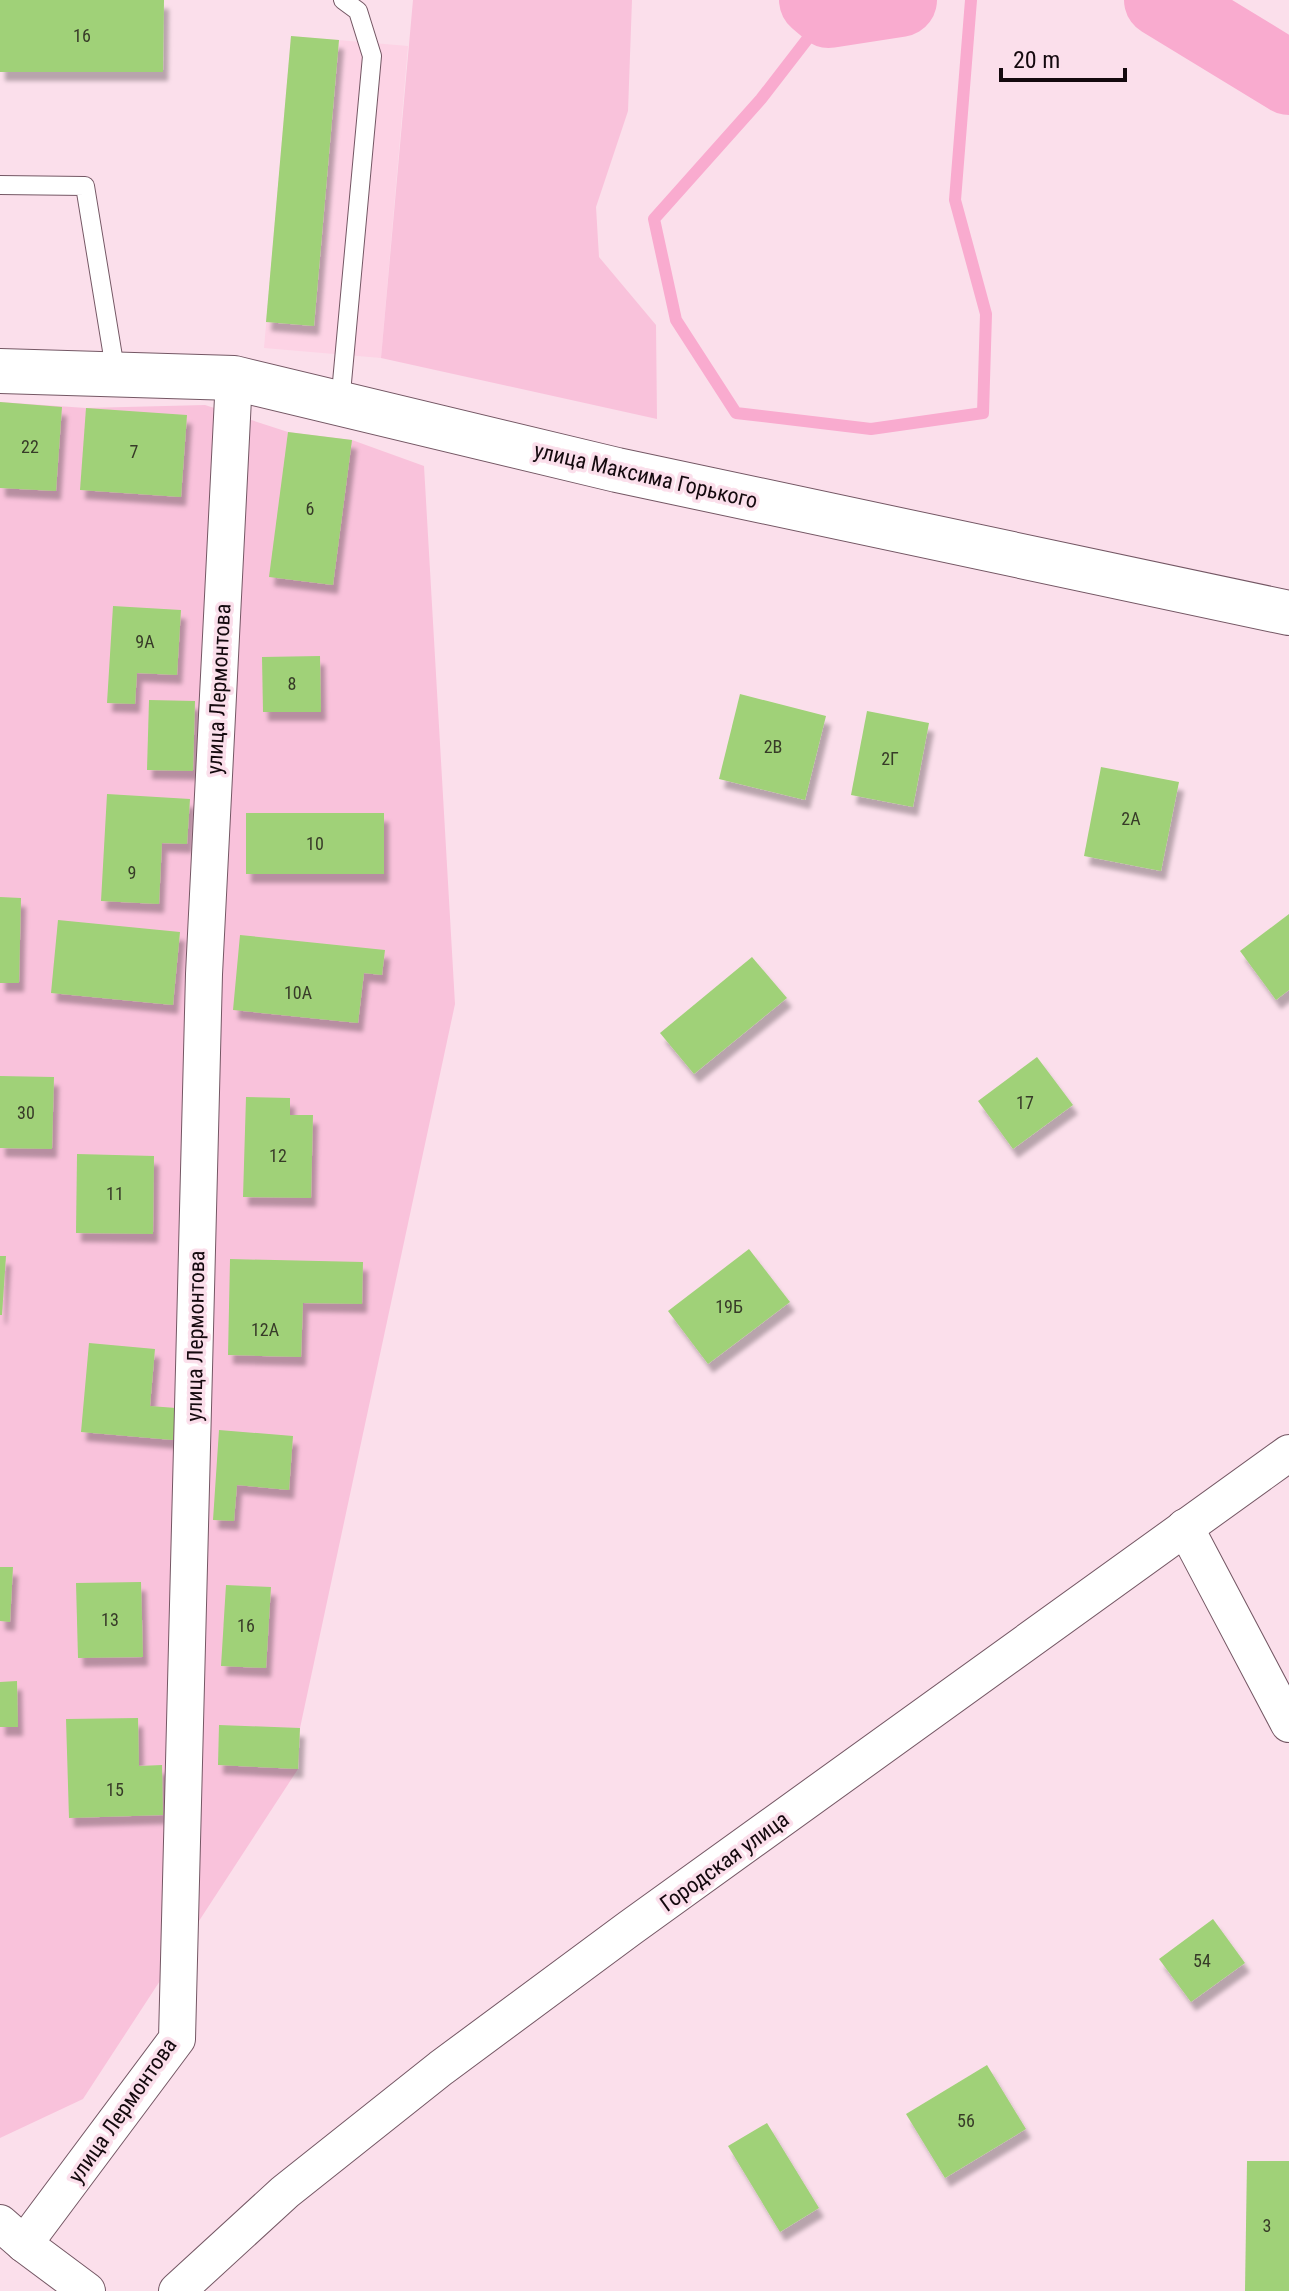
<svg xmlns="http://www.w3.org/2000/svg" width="1289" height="2291" font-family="'Roboto Condensed',sans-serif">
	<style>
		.built { fill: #fdd3e5 }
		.green { fill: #f9c2db }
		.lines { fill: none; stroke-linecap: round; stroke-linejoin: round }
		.stream { stroke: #f9abcf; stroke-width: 12 }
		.river { stroke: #f9abcf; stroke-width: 74 }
		.building { fill: #a0d178; filter: url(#shadow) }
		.service-casing { stroke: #745764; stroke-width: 20 }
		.minor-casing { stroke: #745764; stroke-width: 38 }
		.tertiary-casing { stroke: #745764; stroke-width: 46 }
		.service { stroke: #fff; stroke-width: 18 }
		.minor { stroke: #fff; stroke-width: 36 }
		.tertiary { stroke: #fff; stroke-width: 44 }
		.labels { text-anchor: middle; stroke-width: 7; stroke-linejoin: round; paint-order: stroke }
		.number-label { font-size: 18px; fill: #373b28 }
		.street-label { font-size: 22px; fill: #14090e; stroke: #fbdfeb }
	</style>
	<defs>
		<filter id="shadow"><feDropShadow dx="5" dy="9" stdDeviation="2" flood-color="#0004"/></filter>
	</defs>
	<rect width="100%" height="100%" fill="#fbdfeb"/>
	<path class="built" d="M291,36L408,46L381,358L264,348Z"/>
	<g class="green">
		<path d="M413,0H632L628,111L596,207L599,257L656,325L657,419L381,358Z"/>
		<path d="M0,402L86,408L205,405L288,432L352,440L424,466L455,1004L300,1728L298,1769L83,2099L0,2138Z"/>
	</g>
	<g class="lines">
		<path class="stream" d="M829,11L761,99L654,219L676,320L736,413L871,429L983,413L986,314L955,200L971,0"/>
		<g class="river">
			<path d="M816,0L829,11L900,0"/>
			<path d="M1161,0L1289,78"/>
		</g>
	</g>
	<g class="building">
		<path d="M0,0H164L163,72H0Z"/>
		<path d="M291,36L339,40L314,326L266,322Z"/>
		<path d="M0,402L62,407L56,491L0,488Z"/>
		<path d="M86,408L187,415L181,497L80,490Z"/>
		<path d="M288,432L352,440L333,585L269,577Z"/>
		<path d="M113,606L181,610L177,675L137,673L135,704L107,703Z"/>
		<path d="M320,656L321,712H263L262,657Z"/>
		<path d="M740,694L826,716L805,800L719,779Z"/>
		<path d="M149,700L195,701L193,771L147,770Z"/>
		<path d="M867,711L929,723L913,807L851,795Z"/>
		<path d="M1101,767L1179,782L1161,871L1084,856Z"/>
		<path d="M107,794L190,799L187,844L162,843L159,904L101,901Z"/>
		<rect x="246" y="813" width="138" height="61"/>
		<path d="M0,897L21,898L19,983H0Z"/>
		<path d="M1289,914V990L1276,1000L1240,951Z"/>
		<path d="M58,920L180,932L173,1005L51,993Z"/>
		<path d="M240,935L385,950L382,975L364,973L358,1023L233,1010Z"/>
		<path d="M752,957L787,998L694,1074L660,1033Z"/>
		<path d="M1037,1057L1073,1105L1013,1149L978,1101Z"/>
		<path d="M0,1076L54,1077L52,1149L0,1148Z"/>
		<path d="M246,1097L290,1098V1115H313L311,1198L243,1197Z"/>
		<path d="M77,1154L154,1156L153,1234L76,1233Z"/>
		<path d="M749,1249L790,1302L708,1364L668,1311Z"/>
		<path d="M0,1256H6L2,1315H0Z"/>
		<path d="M230,1259L363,1262L362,1304L303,1303L301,1357L228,1355Z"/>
		<path d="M89,1343L155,1349L150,1406L176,1408L173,1440L81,1432Z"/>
		<path d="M219,1430L293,1436L289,1490L237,1485L234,1521L213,1520Z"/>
		<path d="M0,1567H13L10,1622L0,1621Z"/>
		<path d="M141,1582L143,1657L78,1658L76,1583Z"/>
		<path d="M226,1585L271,1587L266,1668L221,1666Z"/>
		<path d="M17,1681L18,1727H0V1682Z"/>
		<path d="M138,1718L139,1766L162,1765L163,1815L69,1818L66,1719Z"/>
		<path d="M219,1725L300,1728L298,1769L218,1765Z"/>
		<path d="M1213,1919L1245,1963L1191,2002L1159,1959Z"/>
		<path d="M987,2065L1026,2129L945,2178L906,2114Z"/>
		<path d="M767,2123L819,2208L780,2232L728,2146Z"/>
		<path d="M1247,2161H1289V2291H1245Z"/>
	</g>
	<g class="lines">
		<defs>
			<g id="service">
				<path d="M0,185L85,186L116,375"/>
				<path d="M340,404L372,56L358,11L343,0"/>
			</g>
			<g id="minor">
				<path d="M1185,1527L1289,1724"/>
				<path d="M0,2223L24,2244L87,2291"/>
				<path d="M24,2244L177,2039L204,974L234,378"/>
				<path d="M177,2291L285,2192L441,2068L630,1928L1289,1453"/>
			</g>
			<path id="tertiary" d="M0,371L234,378L617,470L1289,613"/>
		</defs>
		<use href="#service" class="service-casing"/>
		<use href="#minor" class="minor-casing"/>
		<use href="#tertiary" class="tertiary-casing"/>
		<use href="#service" class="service"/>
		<use href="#minor" class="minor"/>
		<use href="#tertiary" class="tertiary"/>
	</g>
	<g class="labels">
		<g class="number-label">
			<text x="82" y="42">16</text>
			<text x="30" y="453">22</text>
			<text x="134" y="458">7</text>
			<text x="310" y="515">6</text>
			<text x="145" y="648">9А</text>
			<text x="292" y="690">8</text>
			<text x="773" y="753">2В</text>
			<text x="890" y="765">2Г</text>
			<text x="1131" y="825">2А</text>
			<text x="315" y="850">10</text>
			<text x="132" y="879">9</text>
			<text x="298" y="999">10А</text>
			<text x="1025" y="1109">17</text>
			<text x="26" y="1119">30</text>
			<text x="278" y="1162">12</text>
			<text x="115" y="1200">11</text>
			<text x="729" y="1313">19Б</text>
			<text x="265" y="1336">12А</text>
			<text x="110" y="1626">13</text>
			<text x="246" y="1632">16</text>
			<text x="115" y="1796">15</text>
			<text x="1202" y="1967">54</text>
			<text x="966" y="2127">56</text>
			<text x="1267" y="2232">3</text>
		</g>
		<g class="street-label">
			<text transform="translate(646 475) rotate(13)" y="8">улица Максима Горького</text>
			<text transform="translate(218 689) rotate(-87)" y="8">улица Лермонтова</text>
			<text transform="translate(195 1336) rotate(-89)" y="8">улица Лермонтова</text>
			<text transform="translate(724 1861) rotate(-36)" y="8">Городская улица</text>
			<text transform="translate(122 2110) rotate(-55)" y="8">улица Лермонтова</text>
		</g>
	</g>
	<path d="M1001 68v12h124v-12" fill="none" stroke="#14090e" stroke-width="4"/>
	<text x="1013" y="68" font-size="24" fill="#14090e" stroke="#fbdfeb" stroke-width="6" paint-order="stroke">20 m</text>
</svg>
